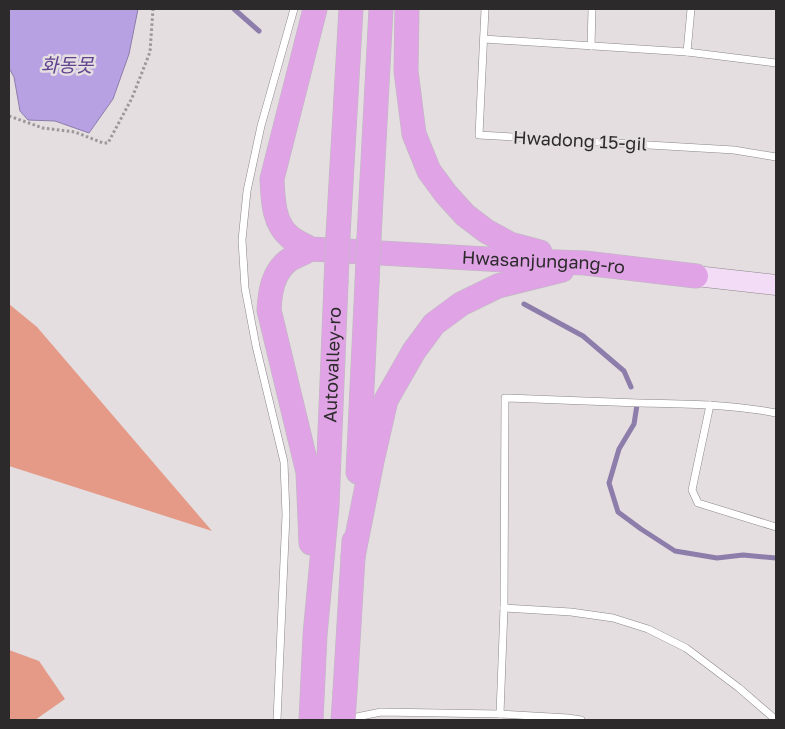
<svg xmlns="http://www.w3.org/2000/svg" width="785" height="729" font-family="'Golos Text','Noto Sans KR',sans-serif">
	<style>
		.forest { fill: #e49a87 }
		.water { fill: #b7a1e2; stroke: #8d7dab }
		.lines { fill: none; stroke-linecap: round; stroke-linejoin: round }
		.stream { stroke: #8d7dab; stroke-width: 5 }
		.service-casing { stroke: #8b8688; stroke-width: 8 }
		.secondary-casing { stroke: #8b8688; stroke-width: 21 }
		.trunk-casing { stroke: #bbb; stroke-width: 25 }
		.path { stroke: #9c9799; stroke-width: 3; stroke-dasharray: 2.5 2.5; stroke-linecap: butt }
		.service { stroke: #fff; stroke-width: 7 }
		.secondary { stroke: #f3ddf6; stroke-width: 20 }
		.trunk { stroke: #e0a4e6; stroke-width: 24 }
		.trunk-bridge-casing { stroke: #bbb; stroke-width: 25; stroke-linecap: butt }
		.trunk-bridge { stroke: #e0a4e6; stroke-width: 24 }
		.labels { text-anchor: middle; stroke-width: 5; stroke-linejoin: round; paint-order: stroke }
		.street-label { font-size: 18px; fill: #2c2a2b; stroke: #e4dee1 }
		.water-label { font-size: 19px; font-style: italic; fill: #61428f; stroke: #e4dee1 }
	</style>
	<rect width="100%" height="100%" fill="#e4dee1"/>
	<g class="forest">
		<path d="M9,304L37,327L212,531L9,466Z"/>
		<path d="M9,650L39,661L65,699L35,720H9Z"/>
	</g>
	<path class="water" d="M9,9H138L129,54L113,99L89,133L55,121L28,120L20,111L14,77L9,68Z"/>
	<g class="lines">
		<g class="stream">
			<path d="M234,9L259,31"/>
			<path d="M524,304L583,336L624,371L631,387"/>
			<path d="M637,405L634,424L619,449L609,483L618,512L641,529L675,551L717,558L743,555L776,558"/>
		</g>
		<defs>
			<g id="service">
				<path d="M485,9L479,135L734,150L776,157"/>
				<path d="M484,39L687,52L776,63"/>
				<path d="M591,46L592,9"/>
				<path d="M687,52L691,9"/>
				<path d="M710,405L692,490L698,503L776,527"/>
				<path d="M504,608L571,612L613,618L648,629L686,648L739,688L776,720"/>
				<path d="M500,714L504,608L505,398C550,400 594,401 639,403C685,404 731,404 776,413"/>
				<path d="M347,719L381,712L500,714L568,718L581,720"/>
				<path d="M277,720L286,515L284,462L256,346L245,288L242,240L247,191L261,126L294,9"/>
			</g>
			<path id="secondary" d="M696,276L776,285"/>
			<g id="trunk">
				<path id="s1" d="M315,9L272,179C273,199 273,223 290,237C296,242 304,245 311,249L504,260L585,263L696,276"/>
				<path d="M407,9L406,71L414,134L429,171L446,194L465,215L486,231L510,244L540,252"/>
				<path d="M338,235L351,9"/>
				<path d="M369,237L381,9"/>
				<path d="M311,249C304,253 296,256 289,260C273,272 270,291 269,310L308,472L311,543"/>
				<path d="M358,472L367,283"/>
				<path d="M353,557L372,461L386,400L414,351L434,324L461,304L498,286L562,270"/>
				<path d="M345,691L354,541"/>
				<path id="s2" d="M311,720L315,635L327,506L336,283"/>
			</g>
		</defs>
		<use href="#service" class="service-casing"/>
		<use href="#secondary" class="secondary-casing"/>
		<use href="#trunk" class="trunk-casing"/>
		<path class="path" d="M9,116L43,128L75,132L103,143H108L132,98L150,52L153,9"/>
		<use href="#service" class="service"/>
		<use href="#secondary" class="secondary"/>
		<use href="#trunk" class="trunk"/>
		<defs>
			<g id="trunk-bridge">
				<path d="M336,283L338,235"/>
				<path d="M367,283L369,237"/>
				<path d="M343,720L345,691"/>
			</g>
		</defs>
		<use href="#trunk-bridge" class="trunk-bridge-casing"/>
		<use href="#trunk-bridge" class="trunk-bridge"/>
	</g>
	<g class="labels">
		<g class="street-label">
			<text transform="translate(580 141) rotate(3)" y="6">Hwadong 15-gil</text>
			<text dy="6" stroke="none"><textPath href="#s1" startOffset="495">Hwasanjungang-ro</textPath></text>
			<text dy="6" stroke="none"><textPath href="#s2" startOffset="356">Autovalley-ro</textPath></text>
		</g>
		<g class="water-label">
			<text x="67" y="72">화동못</text>
		</g>
	</g>
	<rect width="785" height="729" fill="none" stroke="#2c2a2b" stroke-width="20"/>
</svg>
